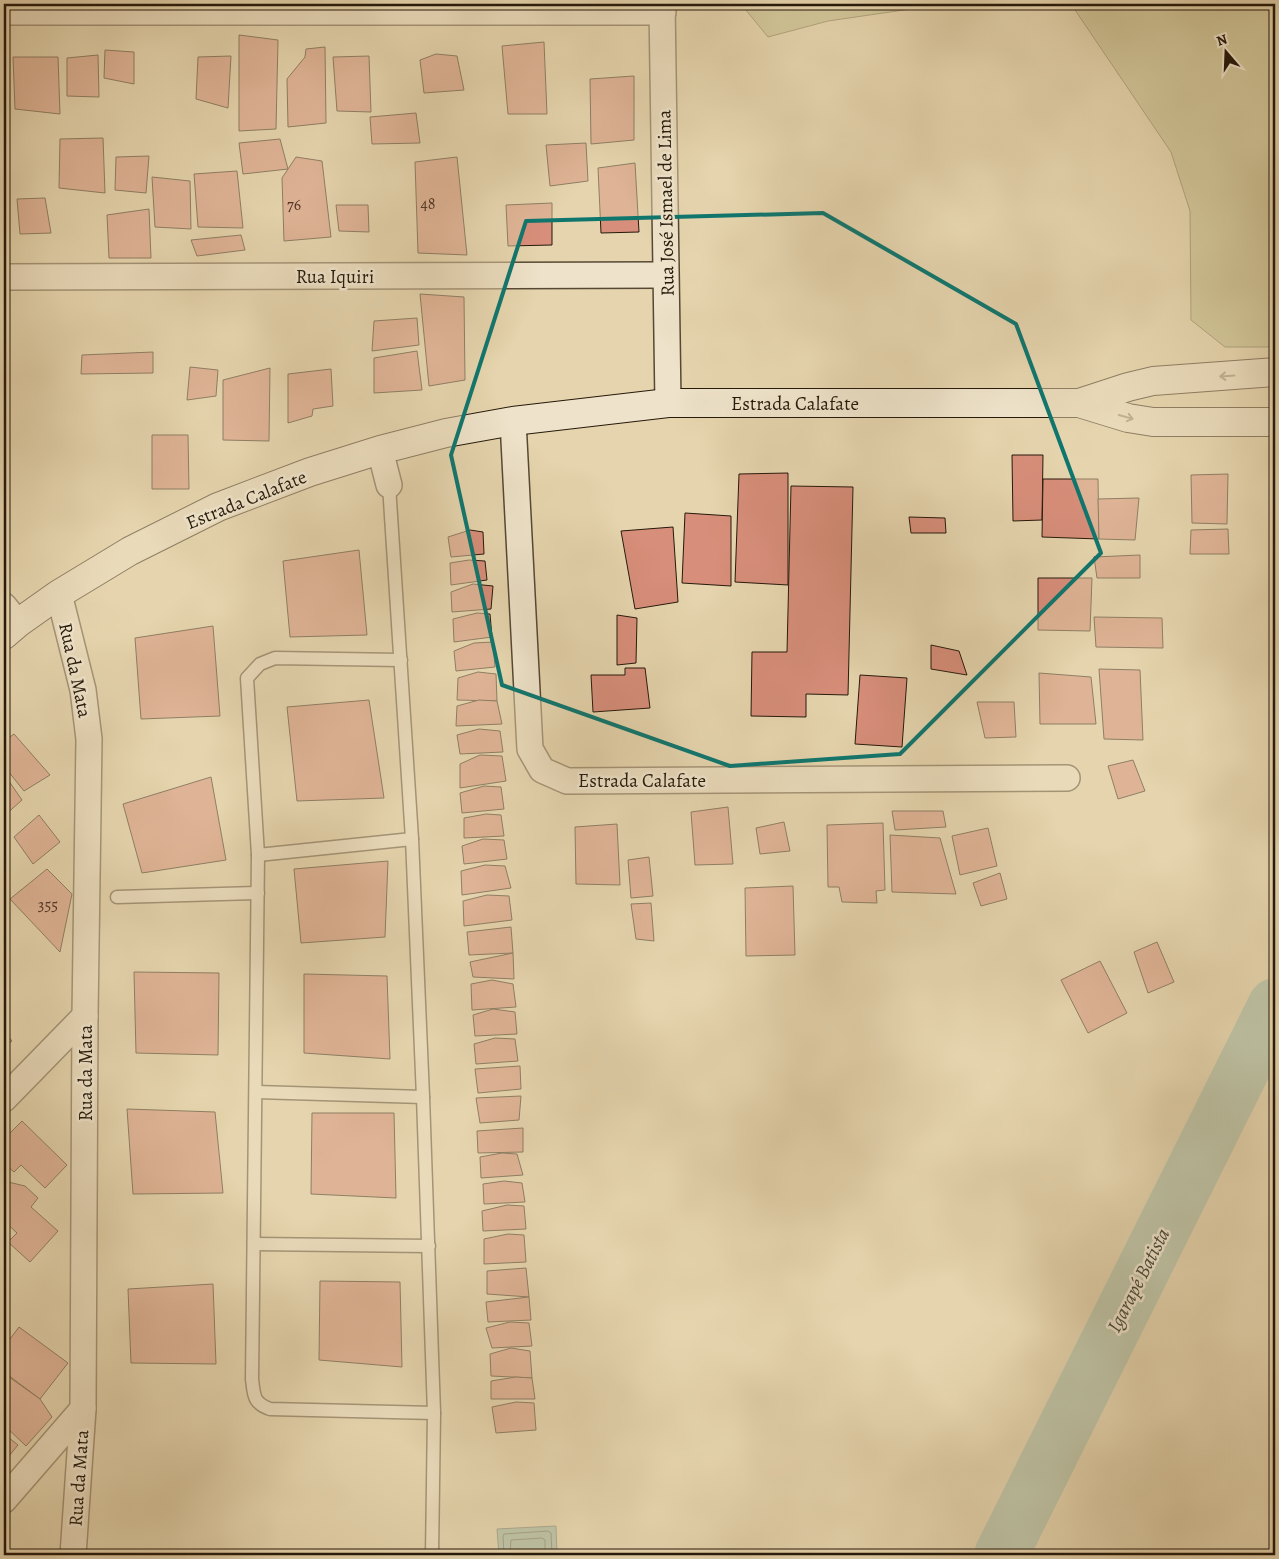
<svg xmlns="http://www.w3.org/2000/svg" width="1279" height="1559" font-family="Alegreya,serif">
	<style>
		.green { fill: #bcbb85; stroke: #716a48 }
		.water { fill: #96b8a7; stroke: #697869 }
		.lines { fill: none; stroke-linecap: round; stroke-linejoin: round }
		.shore { stroke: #5e6859; stroke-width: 1 }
		.river { stroke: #96b8a7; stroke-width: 54 }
		.building { fill: #d78e7a; stroke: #26190b }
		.lane-casing { stroke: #564834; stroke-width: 15 }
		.street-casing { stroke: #564834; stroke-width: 28 }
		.secondary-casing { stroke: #26190b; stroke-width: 30 }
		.lane { stroke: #eee3ca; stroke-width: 12 }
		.street { stroke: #eee3ca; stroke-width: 25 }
		.secondary { stroke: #eee3ca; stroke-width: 28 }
		.oneway { stroke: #948874 }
		.marked { fill: none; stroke: #0f766e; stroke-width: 4; stroke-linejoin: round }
		.labels { text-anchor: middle; stroke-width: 5; stroke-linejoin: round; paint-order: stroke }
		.number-label { font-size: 16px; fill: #523627 }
		.street-label { font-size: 19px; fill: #26190b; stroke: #eee3ca }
		.water-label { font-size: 20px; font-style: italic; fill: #48493a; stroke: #eee3ca }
	</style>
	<rect width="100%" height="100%" fill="#e5d4ad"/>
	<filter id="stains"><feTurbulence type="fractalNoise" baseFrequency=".004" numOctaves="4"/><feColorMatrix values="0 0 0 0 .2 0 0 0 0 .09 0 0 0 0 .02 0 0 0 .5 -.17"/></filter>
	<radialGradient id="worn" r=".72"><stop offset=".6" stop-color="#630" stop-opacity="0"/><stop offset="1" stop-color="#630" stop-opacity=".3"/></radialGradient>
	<g class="green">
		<path d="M741,4H945L828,21L768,37Z"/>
		<path d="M1071,4H1275V347H1225L1191,320L1190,211L1171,152Z"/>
	</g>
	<path class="water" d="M556,1526L557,1555H499L497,1529Z"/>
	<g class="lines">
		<g class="shore">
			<path d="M504,1555L503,1536L504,1534L548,1531L551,1533L552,1555"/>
			<path d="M510,1555L511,1540L542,1538L545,1540V1555"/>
		</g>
		<path class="river" d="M1001,1555L1275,1005"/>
	</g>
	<g class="building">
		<path d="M239,35L278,40L276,129L239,131Z"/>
		<path d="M544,42L547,114H508L502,46Z"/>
		<path d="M325,47L326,123L288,127L287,79L305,57L306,49Z"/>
		<path d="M105,50L134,52V84L104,78Z"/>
		<path d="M436,54L457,56L464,90L424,93L420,60Z"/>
		<path d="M98,55L99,97L67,96V58Z"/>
		<path d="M231,56L228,108L196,99L198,57Z"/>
		<path d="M369,56L371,112L337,111L333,57Z"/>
		<path d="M13,57H58L60,114L15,109Z"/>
		<path d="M634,76V140L591,144L590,79Z"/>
		<path d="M416,113L420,143L372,144L370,117Z"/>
		<path d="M103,138L105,193L59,188L60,139Z"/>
		<path d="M280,139L288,169L243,174L239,143Z"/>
		<path d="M586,143L588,181L550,186L546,145Z"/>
		<path d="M4,149H5L8,171H4Z"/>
		<path d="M149,156L146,193L115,190L116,157Z"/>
		<path d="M296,157L322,161L331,237L284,241L282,178Z"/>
		<path d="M457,157L467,255L418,253L415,162Z"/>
		<path d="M635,163L639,232L601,233L598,168Z"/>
		<path d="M237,171L243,228L198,227L194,174Z"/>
		<path d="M152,177L190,181L191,229L155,227Z"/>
		<path d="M45,198L51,233L20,234L17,199Z"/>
		<path d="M552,203V245L508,246L506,205Z"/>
		<path d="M336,205H368L369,232L339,231Z"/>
		<path d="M149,209L151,258H109L107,215Z"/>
		<path d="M241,235L245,250L197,256L191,240Z"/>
		<path d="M420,294L464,297L465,380L429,386Z"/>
		<path d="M417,318L419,345L372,351L374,321Z"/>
		<path d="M417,351L422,390L374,393V358Z"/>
		<path d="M153,352V373L81,374L82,355Z"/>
		<path d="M190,367L218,370L216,396L187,400Z"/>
		<path d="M270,368L269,441L223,440V380Z"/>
		<path d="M331,369L333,406L313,409L312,416L288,423V374Z"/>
		<path d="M152,435H188L189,489H152Z"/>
		<path d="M1012,455H1043L1042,520L1013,521Z"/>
		<path d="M788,473V585L735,582L739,474Z"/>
		<path d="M1228,474L1227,524L1192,523L1191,475Z"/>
		<path d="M1043,479H1098L1099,539L1042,537Z"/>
		<path d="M791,486L853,487L848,695L806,694V717L751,716L752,652H787Z"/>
		<path d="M1139,498L1135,540L1099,539L1098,499Z"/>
		<path d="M685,513L731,516V586L682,583Z"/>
		<path d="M909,517L945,518L946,533H911Z"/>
		<path d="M673,527L678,602L635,609L621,531Z"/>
		<path d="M1228,529L1229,554H1190L1191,530Z"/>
		<path d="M470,530L483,532L484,554L451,557L448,537Z"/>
		<path d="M359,550L367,635L290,637L283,561Z"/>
		<path d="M1140,555V578H1097L1094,557Z"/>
		<path d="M469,560L485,561L487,580L451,585L450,563Z"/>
		<path d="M1038,578H1092L1090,631L1038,630Z"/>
		<path d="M473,584L493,586L491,609L452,612L451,592Z"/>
		<path d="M477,613L490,614L492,637L454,642L453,619Z"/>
		<path d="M617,615L637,618L636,663L617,665Z"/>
		<path d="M1094,617L1162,618L1163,648L1096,647Z"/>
		<path d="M213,626L220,716L141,719L135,638Z"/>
		<path d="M493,642L495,667L456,671L454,651L474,643Z"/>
		<path d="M931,645L959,651L967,675L931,669Z"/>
		<path d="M625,668H645L650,708L593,712L591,675H625Z"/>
		<path d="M1099,669L1140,670L1143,740L1104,739Z"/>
		<path d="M478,672L496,674L497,701L457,700L458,678Z"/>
		<path d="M1039,673L1091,677L1096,724H1040Z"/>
		<path d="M860,675L907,678L902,747L855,744Z"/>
		<path d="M369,700L384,798L297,801L287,707Z"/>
		<path d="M479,700L497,701L502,724L456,726L457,706Z"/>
		<path d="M977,702H1014L1016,737L985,738Z"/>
		<path d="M479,729L500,731L503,752L460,754L457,735Z"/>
		<path d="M14,734L50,775L24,791L4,766V741Z"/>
		<path d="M480,755L502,756L506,781L460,788V764Z"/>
		<path d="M1133,760L1145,791L1118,799L1108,766Z"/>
		<path d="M4,774L22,800L4,816Z"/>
		<path d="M211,777L226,860L142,873L123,804Z"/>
		<path d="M484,786L501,787L504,809L462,813L460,793Z"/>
		<path d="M728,807L733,864L695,865L691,812Z"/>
		<path d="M892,811H943L946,827L895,830Z"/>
		<path d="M486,814L501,815L504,836L464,838V818Z"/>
		<path d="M39,815L60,842L33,864L14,837Z"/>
		<path d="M784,822L790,851L760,854L756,828Z"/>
		<path d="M883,823L885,890L876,891L877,903L842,902L839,887H828L827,825Z"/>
		<path d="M617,824L620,885L576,884L575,827Z"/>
		<path d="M988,828L997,866L960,875L952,836Z"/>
		<path d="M890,835L940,838L956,894L892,892Z"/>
		<path d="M483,839L504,840L507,859L464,864L462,846Z"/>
		<path d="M649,857L653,896L631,898L628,860Z"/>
		<path d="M388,861L385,937L301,943L294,869Z"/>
		<path d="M485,865L505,866L511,888L462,895L461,871Z"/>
		<path d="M47,869L72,894L60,952L10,899Z"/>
		<path d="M1000,873L1007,899L981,906L973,883Z"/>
		<path d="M793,886L795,955L746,956L745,888Z"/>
		<path d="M487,895L509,896L512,920L464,926L463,901Z"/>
		<path d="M651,903L654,941L636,939L631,904Z"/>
		<path d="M511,927L513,953L469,955L467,932Z"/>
		<path d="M1157,942L1174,982L1148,993L1134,952Z"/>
		<path d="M513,953L514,979L473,977L470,962Z"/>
		<path d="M1100,961L1127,1013L1088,1033L1061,980Z"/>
		<path d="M134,972L219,973L218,1055L136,1053Z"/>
		<path d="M304,974L387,976L390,1059L304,1053Z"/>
		<path d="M492,980L513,984L516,1007L472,1010L471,984Z"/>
		<path d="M493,1009L515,1012L517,1034L475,1036L473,1015Z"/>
		<path d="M4,1031L12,1041L4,1048Z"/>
		<path d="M495,1038L515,1039L518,1061L476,1064L474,1044Z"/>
		<path d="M520,1066L521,1089L478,1093L475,1069Z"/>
		<path d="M521,1096L519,1120L480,1123L476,1098Z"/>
		<path d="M127,1109L215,1112L223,1193L133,1194Z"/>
		<path d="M312,1113H394L396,1198L311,1194Z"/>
		<path d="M22,1121L67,1165L45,1188L21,1165L14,1172L4,1163V1139Z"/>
		<path d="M523,1128V1152L478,1153L477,1131Z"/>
		<path d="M502,1153L517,1154L523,1175L481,1178L480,1157Z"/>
		<path d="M4,1181L25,1186L38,1198L31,1207L58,1231L30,1262L8,1242L17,1233L4,1221Z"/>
		<path d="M504,1181L522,1183L525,1202L484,1204L483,1184Z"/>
		<path d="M507,1205L524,1206L526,1229L483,1231L482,1211Z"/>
		<path d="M508,1234L524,1235L526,1262L484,1264V1239Z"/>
		<path d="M526,1268L529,1297L487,1294V1271Z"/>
		<path d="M320,1281L400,1282L402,1367L319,1360Z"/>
		<path d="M213,1284L216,1364L131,1363L128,1289Z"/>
		<path d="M529,1297L531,1320L488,1322L486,1302Z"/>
		<path d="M510,1322L529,1323L532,1346L492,1348L486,1328Z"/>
		<path d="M19,1327L68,1363L40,1399L4,1372V1347Z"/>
		<path d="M511,1348L530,1351L532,1378L491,1376L490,1354Z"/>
		<path d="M9,1377L40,1399L52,1417L26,1446L4,1425V1383Z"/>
		<path d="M516,1377L532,1378L535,1399H491V1381Z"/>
		<path d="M516,1402L534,1403L536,1430L496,1433L492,1407Z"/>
		<path d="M4,1434L18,1445L4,1462Z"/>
	</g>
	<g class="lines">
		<defs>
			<g id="lane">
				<path d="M389,485L412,839L423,1097L434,1413L432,1555"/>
				<path d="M401,660L275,658L260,664L247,678L258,855L252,1379C254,1395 253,1403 270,1409L434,1413"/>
				<path d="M258,855L412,839"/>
				<path d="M117,897L258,893"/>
				<path d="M256,1092L423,1097"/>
				<path d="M254,1244L429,1246"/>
			</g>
			<g id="street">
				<path d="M662,4L668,403"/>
				<path d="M4,12H663"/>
				<path d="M4,277L665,275"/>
				<path d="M513,421L530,749L542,770L567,781L1067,778"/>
				<path d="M380,450L389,485"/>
				<path d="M59,594L83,690L89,739L85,1016L83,1409L73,1555"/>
				<path d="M4,606L18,623"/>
				<path d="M4,1099L85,1016"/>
				<path d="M4,1500L83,1409"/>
			</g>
			<g id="secondary">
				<path d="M1079,403L1128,387L1153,381L1275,372"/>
				<path d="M4,635L18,623L59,594L130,551L218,507L310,472L380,450L446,433L513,421L668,403H1079L1128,418L1153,422H1275"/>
			</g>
		</defs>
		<use href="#lane" class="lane-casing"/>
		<use href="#street" class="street-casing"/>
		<use href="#secondary" class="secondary-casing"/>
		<use href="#lane" class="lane"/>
		<use href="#street" class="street"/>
		<use href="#secondary" class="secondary"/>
	</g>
	<defs><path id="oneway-shaft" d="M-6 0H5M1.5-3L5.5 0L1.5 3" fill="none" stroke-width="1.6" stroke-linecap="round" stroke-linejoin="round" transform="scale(1.25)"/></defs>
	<g class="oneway">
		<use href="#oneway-shaft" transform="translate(1227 376) rotate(176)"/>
		<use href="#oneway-shaft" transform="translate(1126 417) rotate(15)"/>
	</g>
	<path d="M0 0H1279V1559H0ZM823,213L1016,324L1101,553L900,754L730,766L502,685L451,455L526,221Z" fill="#e5d4ad" fill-opacity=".55" fill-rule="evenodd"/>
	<path class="marked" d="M823,213L1016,324L1101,553L900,754L730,766L502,685L451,455L526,221Z"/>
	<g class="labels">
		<g class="number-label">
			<text x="428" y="209">48</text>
			<text x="294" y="210">76</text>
			<text x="48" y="910">355</text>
		</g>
		<g class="street-label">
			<text transform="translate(665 203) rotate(-91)" y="7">Rua José Ismael de Lima</text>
			<text x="335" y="283">Rua Iquiri</text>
			<text x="795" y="410">Estrada Calafate</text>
			<text transform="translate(246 499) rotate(-22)" y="7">Estrada Calafate</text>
			<text transform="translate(76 670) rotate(78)" y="7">Rua da Mata</text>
			<text x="642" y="787">Estrada Calafate</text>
			<text transform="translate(85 1073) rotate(-90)" y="7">Rua da Mata</text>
			<text transform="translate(78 1478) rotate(-86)" y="7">Rua da Mata</text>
		</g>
		<g class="water-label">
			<text transform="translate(1138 1280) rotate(-63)" y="7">Igarapé Batista</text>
		</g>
	</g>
	<rect width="1279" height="1559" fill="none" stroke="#e5d4ad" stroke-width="20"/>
	<rect x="5" y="5" width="1269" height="1549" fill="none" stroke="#26190b" stroke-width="2.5"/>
	<rect x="10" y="10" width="1259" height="1539" fill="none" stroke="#26190b"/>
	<g transform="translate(1226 52) rotate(341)" stroke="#eee3ca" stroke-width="4" paint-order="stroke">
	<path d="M0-4L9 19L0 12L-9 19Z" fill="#26190b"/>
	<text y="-8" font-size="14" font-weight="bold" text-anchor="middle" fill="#26190b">N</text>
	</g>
	<rect width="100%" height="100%" filter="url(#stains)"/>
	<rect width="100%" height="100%" fill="url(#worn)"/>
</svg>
